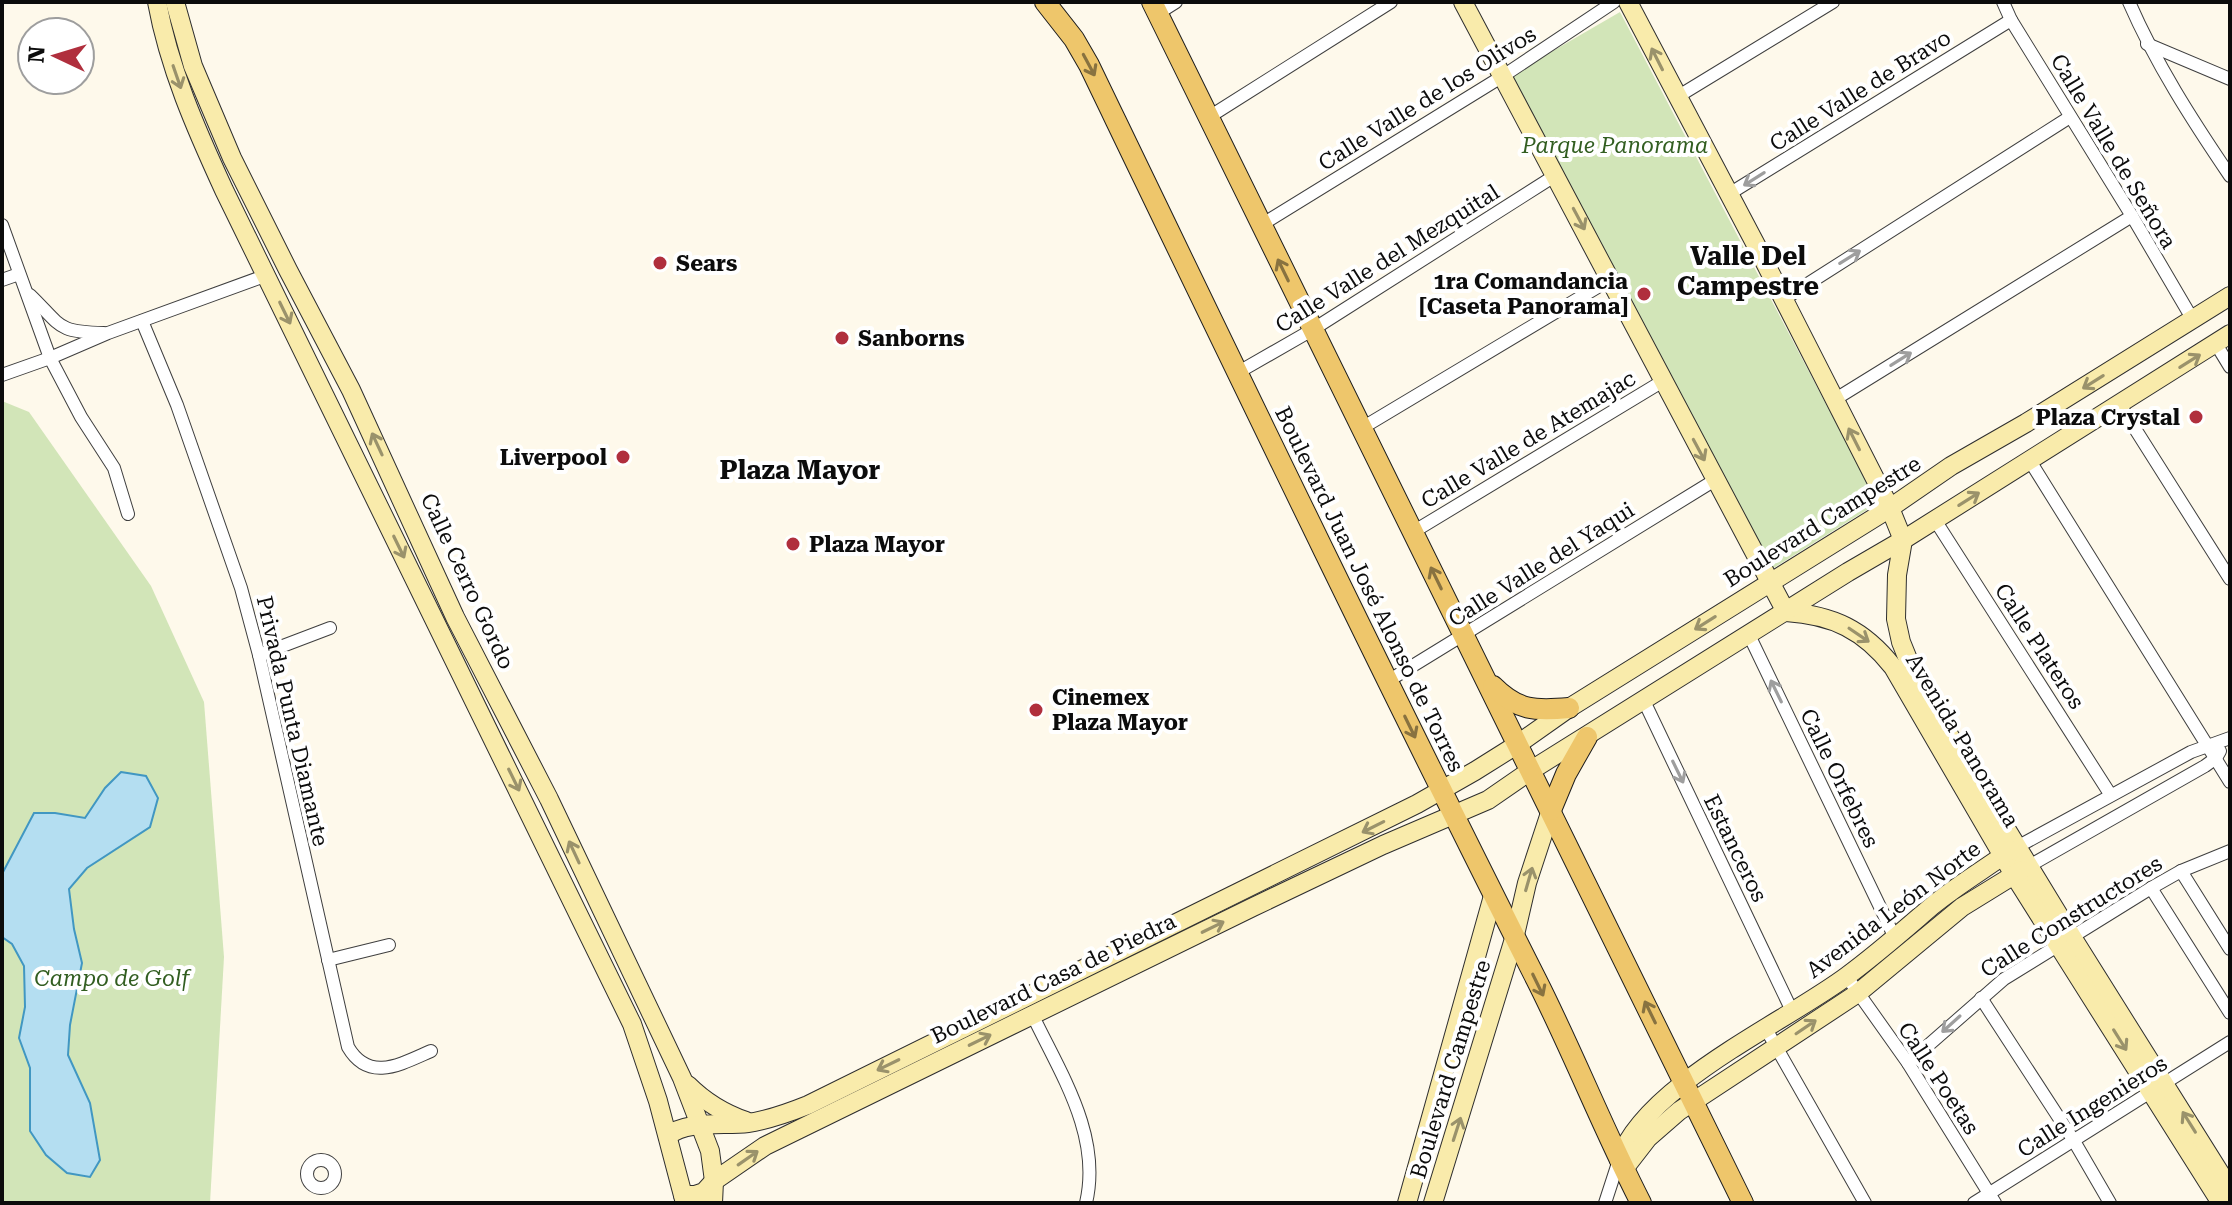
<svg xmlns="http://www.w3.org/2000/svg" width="2232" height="1205" font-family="'Roboto Serif',serif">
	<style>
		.green { fill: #d2e5b8 }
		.water { fill: #b4def1; stroke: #4197c2; stroke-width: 2 }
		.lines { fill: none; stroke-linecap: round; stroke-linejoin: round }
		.street-casing { stroke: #3f3f3f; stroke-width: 14 }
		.secondary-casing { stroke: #2e2e2e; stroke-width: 20 }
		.primary-casing { stroke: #1d1d1d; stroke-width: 22 }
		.street { stroke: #fff; stroke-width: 12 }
		.secondary { stroke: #f9ebab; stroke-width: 18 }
		.primary { stroke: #eec66b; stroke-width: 20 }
		.oneway { stroke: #9a926b }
		.oneway2 { stroke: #887240 }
		.oneway3 { stroke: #9e9e9e }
		.poi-dot { fill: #b02f3d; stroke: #fff; stroke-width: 3 }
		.labels { text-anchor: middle; stroke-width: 8; stroke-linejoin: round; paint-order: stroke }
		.street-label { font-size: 22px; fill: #0c0c0c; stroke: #fff }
		.park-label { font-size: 22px; font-style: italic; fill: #325e21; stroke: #fff }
		.poi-label { font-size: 22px; font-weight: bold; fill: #0c0c0c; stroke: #fff; text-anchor: start }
		.quarter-label { font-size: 26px; font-weight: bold; fill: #0c0c0c; stroke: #fff }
	</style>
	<rect width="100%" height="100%" fill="#fef9eb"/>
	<g class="green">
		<path d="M1620,12L1878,503L1767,572L1508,77Z"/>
		<path d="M2,401L29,412L151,586L204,702L224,957L210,1203H2Z"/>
	</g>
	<path class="water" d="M121,772L146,776L158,798L150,827L87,868L69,889L74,929L82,963L70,1025L68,1055L90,1103L100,1160L90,1177L67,1173L46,1155L30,1131V1068L19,1038L25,1007L24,966L12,944L2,937V874L34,813H55L85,818L105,788Z"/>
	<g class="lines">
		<defs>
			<g id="street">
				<path d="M2003,2L2011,20L2132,216L2193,320"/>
				<path d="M2129,2C2156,64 2192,120 2230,176"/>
				<path d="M1157,14L1176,2"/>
				<path d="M2147,44L2230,79"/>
				<path d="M1677,97L1833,2"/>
				<path d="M1209,117L1391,2"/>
				<path d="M1729,194L2011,20"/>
				<path d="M2,225L50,358L81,417L114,468L128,514"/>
				<path d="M1261,225L1503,76L1614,2"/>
				<path d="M2,280L19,274"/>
				<path d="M30,295C62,326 56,332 104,333"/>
				<path d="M1784,299L2070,117"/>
				<path d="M142,321L177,405L241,588L259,655L348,1047C369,1083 401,1064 431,1051"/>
				<path d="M2216,344L2230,367"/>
				<path d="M1237,373L1312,330L1556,175"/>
				<path d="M2,375L50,358L108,333L267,275"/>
				<path d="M1834,400L2132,216"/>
				<path d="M2120,405L2230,579"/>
				<path d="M1362,428L1611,279"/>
				<path d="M2030,461L2230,782"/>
				<path d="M1935,520L2110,794"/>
				<path d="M1413,532L1663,381"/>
				<path d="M1749,635L1895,938"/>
				<path d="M259,655L330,628"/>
				<path d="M1388,681L1715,480"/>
				<path d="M1644,701L1792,1011"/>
				<path d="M2017,847L2191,752L2230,738"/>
				<path d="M2029,866L2205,766L2216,758L2220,751"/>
				<path d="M2181,871L2230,949"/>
				<path d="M2151,888L2230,1013"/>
				<path d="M328,960L389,945"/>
				<path d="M1847,977L1908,1063L1995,1203"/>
				<path d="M1981,998L2074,1141L2110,1203"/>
				<path d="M1032,1014C1060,1073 1102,1135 1086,1203"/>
				<path d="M1766,1029L1865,1203"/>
				<path d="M1908,1063L2004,979L2151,888L2181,871L2230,851"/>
				<circle cx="321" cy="1174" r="14"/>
				<path d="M1605,1203L1619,1160"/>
				<path d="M1974,1203L2230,1042"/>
			</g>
			<g id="secondary">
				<path d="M157,2C169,68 196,129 224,190L632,1024L658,1101L685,1203"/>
				<path d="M175,2L193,66L232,158L288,270L351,390L455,617L549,799L682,1078L710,1151L714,1181L713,1203"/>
				<path d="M1463,2L1786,612"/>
				<path d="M1628,2L1756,245L1890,508L1903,540L1897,575L1896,619L1901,642L1918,684L2072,937L2230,1189"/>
				<path d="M1786,612C1833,615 1864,630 1893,667L2014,875L2221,1203"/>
				<path d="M688,1085C705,1102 723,1113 746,1121"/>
				<path d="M668,1136C686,1120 724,1126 748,1123C769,1120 788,1113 808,1105L1417,804L1475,771L1518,744L1569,708L1890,508L1951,466L2026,423L2230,296"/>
				<path d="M1619,1160C1645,1085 1784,1023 1847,976C1877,954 1904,930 1932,906C1956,886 1985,869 2011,850"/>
				<path d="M1624,1169L1648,1138L1679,1111L1858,993L1962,907L2022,870"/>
				<path d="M683,1195H695L704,1192L714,1181L765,1146L1253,907L1383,845L1488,800L1530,771L1848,572L1903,540L2230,334"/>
				<path d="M1407,1203L1493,896"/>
				<path d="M1433,1203L1514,939L1527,883L1551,810"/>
			</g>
			<g id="primary">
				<path d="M1045,2L1074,39L1089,65C1236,370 1383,676 1536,979C1573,1052 1603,1129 1641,1203"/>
				<path d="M1152,2L1743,1203"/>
				<path d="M1493,686C1518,711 1535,711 1569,708"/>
				<path d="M1551,810L1566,774L1587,737"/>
			</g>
		</defs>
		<use href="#street" class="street-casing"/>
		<use href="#secondary" class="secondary-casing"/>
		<use href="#primary" class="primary-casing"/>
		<use href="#street" class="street"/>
		<use href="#secondary" class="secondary"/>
		<use href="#primary" class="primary"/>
	</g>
	<defs><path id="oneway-shaft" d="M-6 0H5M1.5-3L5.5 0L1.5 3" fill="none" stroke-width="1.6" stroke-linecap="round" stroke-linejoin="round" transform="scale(2)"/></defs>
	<g class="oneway">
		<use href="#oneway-shaft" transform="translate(1657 59) rotate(-117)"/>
		<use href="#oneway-shaft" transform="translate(177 77) rotate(71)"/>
		<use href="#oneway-shaft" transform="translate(1579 219) rotate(62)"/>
		<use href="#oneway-shaft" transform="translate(285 313) rotate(64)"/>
		<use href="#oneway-shaft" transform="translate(2190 361) rotate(-32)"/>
		<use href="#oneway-shaft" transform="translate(2093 382) rotate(148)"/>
		<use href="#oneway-shaft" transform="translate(1854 439) rotate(-117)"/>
		<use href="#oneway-shaft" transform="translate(377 444) rotate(-115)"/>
		<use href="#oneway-shaft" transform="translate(1699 450) rotate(62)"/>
		<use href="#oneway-shaft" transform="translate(1969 499) rotate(-32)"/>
		<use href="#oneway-shaft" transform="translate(399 547) rotate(64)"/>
		<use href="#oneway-shaft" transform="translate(1705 623) rotate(148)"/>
		<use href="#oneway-shaft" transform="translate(1859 635) rotate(34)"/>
		<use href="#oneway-shaft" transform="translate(514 780) rotate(64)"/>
		<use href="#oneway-shaft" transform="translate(1373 827) rotate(153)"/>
		<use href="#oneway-shaft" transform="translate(574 852) rotate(-115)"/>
		<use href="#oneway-shaft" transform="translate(1529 879) rotate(-74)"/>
		<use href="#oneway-shaft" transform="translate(1213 927) rotate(-26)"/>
		<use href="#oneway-shaft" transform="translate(1806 1027) rotate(-34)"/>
		<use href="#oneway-shaft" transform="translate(980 1040) rotate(-26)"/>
		<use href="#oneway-shaft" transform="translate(2120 1040) rotate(58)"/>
		<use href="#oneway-shaft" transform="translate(888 1065) rotate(154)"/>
		<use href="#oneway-shaft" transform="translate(2189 1122) rotate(-122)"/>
		<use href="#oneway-shaft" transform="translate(1457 1129) rotate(-72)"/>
		<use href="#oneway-shaft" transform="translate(748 1158) rotate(-35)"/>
	</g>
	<g class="oneway2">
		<use href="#oneway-shaft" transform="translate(1089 65) rotate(62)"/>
		<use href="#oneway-shaft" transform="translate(1283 270) rotate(-116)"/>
		<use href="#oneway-shaft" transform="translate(1436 578) rotate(-116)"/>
		<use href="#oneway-shaft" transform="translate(1410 727) rotate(64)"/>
		<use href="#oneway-shaft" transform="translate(1538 985) rotate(64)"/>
		<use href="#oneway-shaft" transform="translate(1650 1012) rotate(-116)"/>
	</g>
	<g class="oneway3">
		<use href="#oneway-shaft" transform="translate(1754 179) rotate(148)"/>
		<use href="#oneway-shaft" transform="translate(1850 257) rotate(-32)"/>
		<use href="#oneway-shaft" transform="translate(1901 359) rotate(-32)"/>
		<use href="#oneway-shaft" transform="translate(1776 691) rotate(-116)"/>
		<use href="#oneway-shaft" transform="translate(1678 772) rotate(64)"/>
		<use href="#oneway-shaft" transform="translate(1951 1024) rotate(138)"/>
	</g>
	<g class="poi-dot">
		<circle cx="660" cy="263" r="8"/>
		<circle cx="1644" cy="294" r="8"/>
		<circle cx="842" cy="338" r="8"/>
		<circle cx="2196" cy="417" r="8"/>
		<circle cx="623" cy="457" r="8"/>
		<circle cx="793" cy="544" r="8"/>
		<circle cx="1036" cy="710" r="8"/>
	</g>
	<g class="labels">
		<g class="street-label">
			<text transform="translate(1860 90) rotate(-32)" y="8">Calle Valle de Bravo</text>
			<text transform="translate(1427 98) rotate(-32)" y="8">Calle Valle de los Olivos</text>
			<text transform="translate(2114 151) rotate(59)" y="8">Calle Valle de Señora</text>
			<text transform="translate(1387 258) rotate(-32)" y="8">Calle Valle del Mezquital</text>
			<text transform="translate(1528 439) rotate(-31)" y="8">Calle Valle de Atemajac</text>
			<text transform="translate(1822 521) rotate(-32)" y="8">Boulevard Campestre</text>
			<text transform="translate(1541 564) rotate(-32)" y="8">Calle Valle del Yaqui</text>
			<text transform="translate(468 581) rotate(65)" y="8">Calle Cerro Gordo</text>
			<text transform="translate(1370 589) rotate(64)" y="8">Boulevard Juan José Alonso de Torres</text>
			<text transform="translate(2040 646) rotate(57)" y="8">Calle Plateros</text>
			<text transform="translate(293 721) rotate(77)" y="8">Privada Punta Diamante</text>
			<text transform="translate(1963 740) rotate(59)" y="8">Avenida Panorama</text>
			<text transform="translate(1840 778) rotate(64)" y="8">Calle Orfebres</text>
			<text transform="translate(1736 848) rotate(64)" y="8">Estanceros</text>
			<text transform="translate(1893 909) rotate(-37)" y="8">Avenida León Norte</text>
			<text transform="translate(2071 916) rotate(-32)" y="8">Calle Constructores</text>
			<text transform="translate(1053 978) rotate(-26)" y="8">Boulevard Casa de Piedra</text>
			<text transform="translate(1450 1069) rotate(-73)" y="8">Boulevard Campestre</text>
			<text transform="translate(1939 1078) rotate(57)" y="8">Calle Poetas</text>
			<text transform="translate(2092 1106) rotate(-32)" y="8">Calle Ingenieros</text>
		</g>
		<g class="park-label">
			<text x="1615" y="153">Parque Panorama</text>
			<text x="112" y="986">Campo de Golf</text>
		</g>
		<g class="poi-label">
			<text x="676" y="271">Sears</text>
			<text x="1628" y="289" text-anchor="end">1ra Comandancia<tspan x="1628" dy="25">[Caseta Panorama]</tspan></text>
			<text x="858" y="346">Sanborns</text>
			<text x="2180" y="425" text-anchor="end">Plaza Crystal</text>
			<text x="607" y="465" text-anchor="end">Liverpool</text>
			<text x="809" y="552">Plaza Mayor</text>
			<text x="1052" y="705">Cinemex<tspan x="1052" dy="25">Plaza Mayor</tspan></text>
		</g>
		<g class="quarter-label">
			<text x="1748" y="265">Valle Del<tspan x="1748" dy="30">Campestre</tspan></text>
			<text x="800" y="479">Plaza Mayor</text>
		</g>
	</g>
	<rect width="2232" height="1205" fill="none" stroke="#0c0c0c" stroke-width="8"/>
	<g transform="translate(56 56) rotate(274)"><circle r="38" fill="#ffffff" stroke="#9e9e9e" stroke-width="2"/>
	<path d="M0-6L14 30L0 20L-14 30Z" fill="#b02f3d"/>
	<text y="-12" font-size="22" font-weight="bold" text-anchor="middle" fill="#0c0c0c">N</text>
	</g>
</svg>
